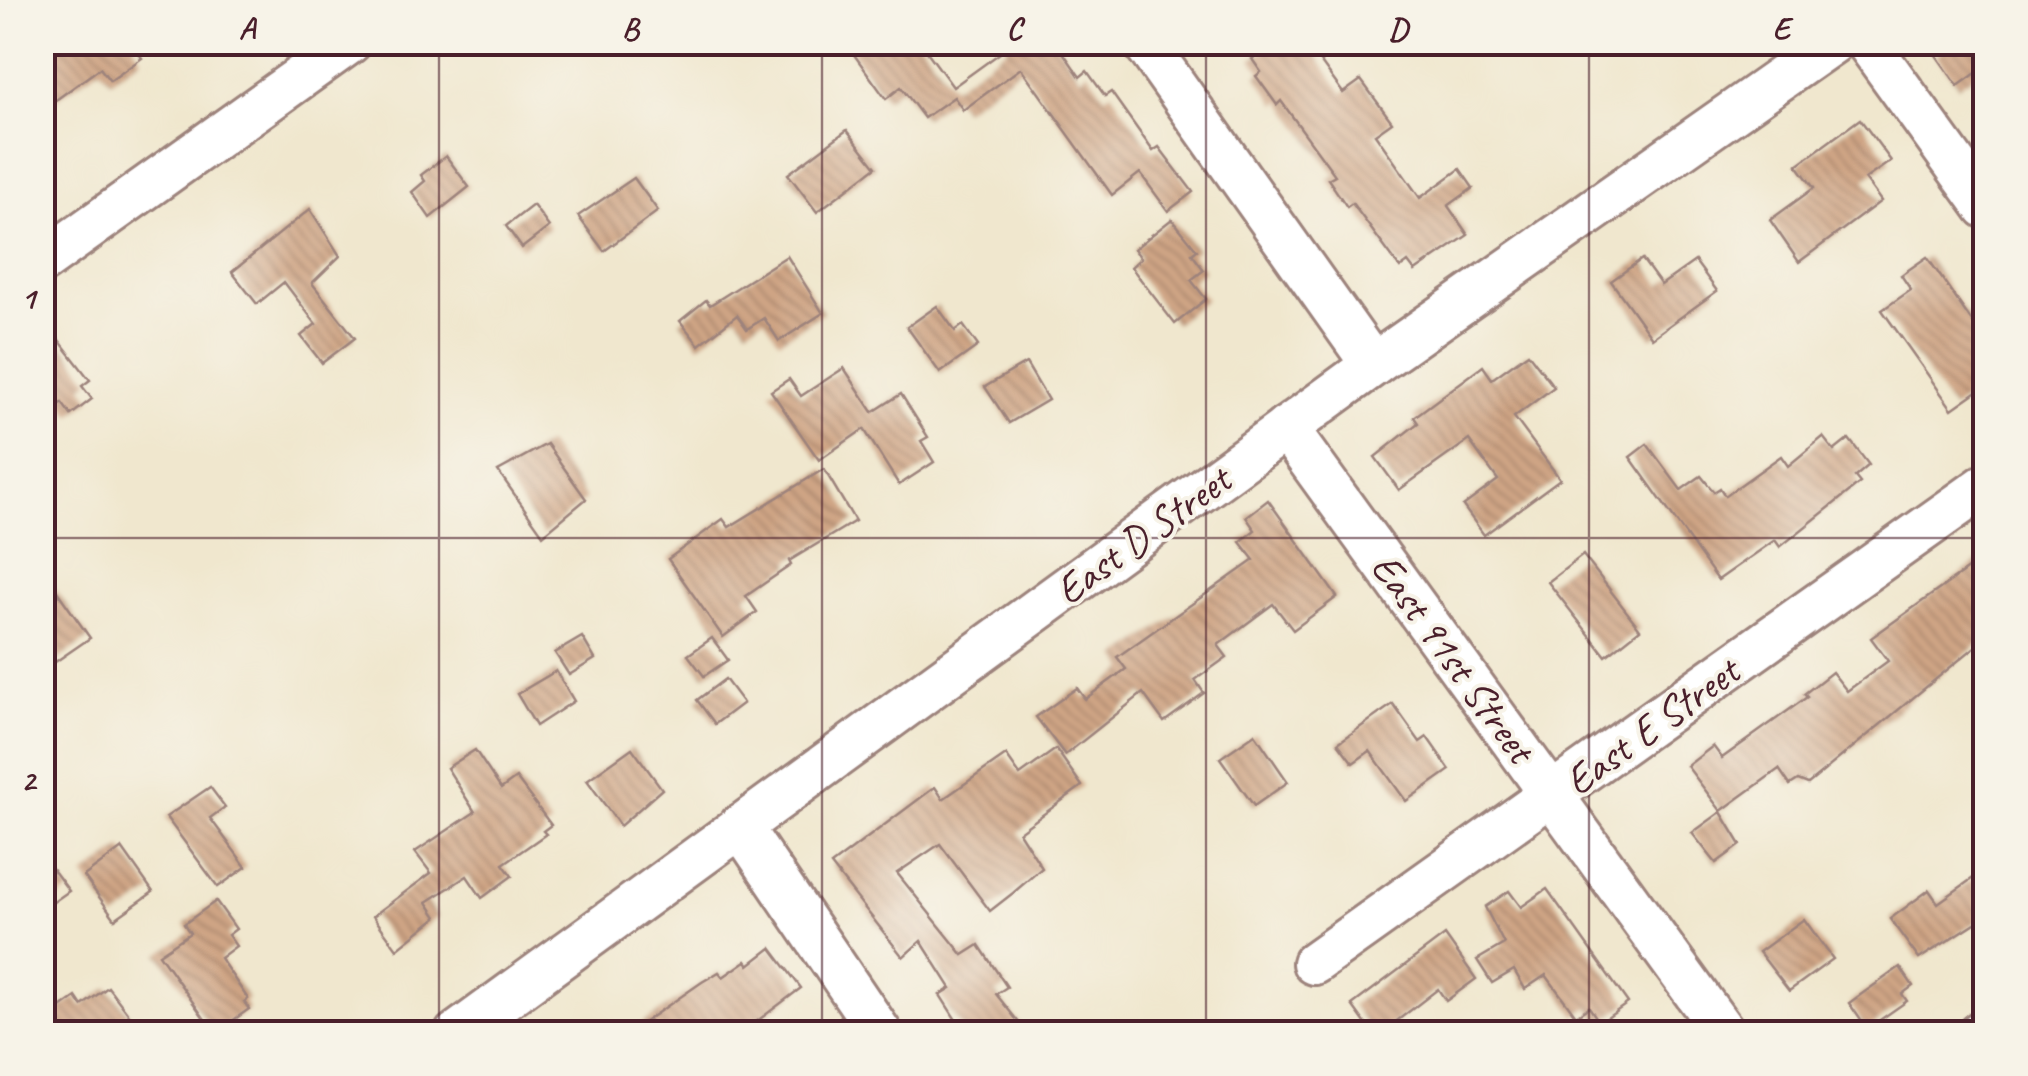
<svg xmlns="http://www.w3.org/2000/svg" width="2028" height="1076" font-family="Caveat,sans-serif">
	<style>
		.building { fill: url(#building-back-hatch) }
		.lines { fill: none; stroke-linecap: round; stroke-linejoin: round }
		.minor-casing { stroke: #9d837c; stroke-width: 48 }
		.minor { stroke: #fff; stroke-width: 42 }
		.grid { fill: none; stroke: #4a1f2b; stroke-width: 2.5; stroke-opacity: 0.55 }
		.labels { text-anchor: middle; stroke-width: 8; stroke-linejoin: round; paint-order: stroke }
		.street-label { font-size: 42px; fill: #4a1f2b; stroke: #f7f3e8 }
		.neatline { fill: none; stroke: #4a1f2b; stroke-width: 4 }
		.grid-label { font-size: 32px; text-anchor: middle; font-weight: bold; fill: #4a1f2b }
	</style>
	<defs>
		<pattern id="building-back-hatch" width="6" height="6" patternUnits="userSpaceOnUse" patternTransform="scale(2.5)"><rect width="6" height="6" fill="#cfa585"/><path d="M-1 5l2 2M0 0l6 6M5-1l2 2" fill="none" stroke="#aa866d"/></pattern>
	</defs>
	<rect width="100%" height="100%" fill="#f7f3e8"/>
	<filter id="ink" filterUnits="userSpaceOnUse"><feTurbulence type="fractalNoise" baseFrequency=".01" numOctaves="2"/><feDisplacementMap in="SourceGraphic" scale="20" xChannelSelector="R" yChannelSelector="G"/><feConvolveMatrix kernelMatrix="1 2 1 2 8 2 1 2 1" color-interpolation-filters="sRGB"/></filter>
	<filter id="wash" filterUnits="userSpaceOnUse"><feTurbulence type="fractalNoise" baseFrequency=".0048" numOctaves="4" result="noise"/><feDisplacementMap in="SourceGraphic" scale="40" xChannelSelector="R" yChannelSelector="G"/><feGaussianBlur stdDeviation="2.25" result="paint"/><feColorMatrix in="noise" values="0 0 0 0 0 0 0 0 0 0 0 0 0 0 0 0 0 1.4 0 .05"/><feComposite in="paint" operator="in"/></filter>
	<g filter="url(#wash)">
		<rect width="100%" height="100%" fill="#f0e7ce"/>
		<g id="blocks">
			<g class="building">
				<path d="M42,42H136L133,45L142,58L110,81L100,68L42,110Z"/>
				<path d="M845,42H920L953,87L1007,48L1003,42H1056L1080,77L1087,71L1105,96L1111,92L1153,151L1159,147L1193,192L1168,211L1140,173L1112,195L1021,68L963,110L954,97L924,118L901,87L886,99Z"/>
				<path d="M1275,42H1306L1343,93L1361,80L1392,122L1375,134L1420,198L1460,169L1473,188L1448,206L1468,235L1415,271L1408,262L1400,268L1352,203L1347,207L1328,179L1335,175L1281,101L1277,105L1256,76L1261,72L1252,59Z"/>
				<path d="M1955,42H1986V66L1958,86L1936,55Z"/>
				<path d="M1860,119L1891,161L1865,179L1881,201L1799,262L1770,220L1814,188L1797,165Z"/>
				<path d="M847,130L876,167L817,212L788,174Z"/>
				<path d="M446,156L469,187L430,218L412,192L425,181L421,175Z"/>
				<path d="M634,178L658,211L604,251L578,216Z"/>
				<path d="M533,205L549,227L522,248L506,226Z"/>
				<path d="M310,209L340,256L312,283L355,338L322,363L301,336L316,324L284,282L257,304L232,272Z"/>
				<path d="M1172,219L1197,250L1192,254L1204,270L1191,280L1206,299L1175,324L1131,267L1141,258L1134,249Z"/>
				<path d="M787,256L823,313L779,341L764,318L747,329L737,315L699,345L680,321L706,300L710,305Z"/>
				<path d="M1927,257L1986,342V385L1952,409L1882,310L1911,290L1901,275Z"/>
				<path d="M1642,259L1661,285L1695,261L1717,291L1652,338L1611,281Z"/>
				<path d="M937,306L955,331L963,325L978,346L940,373L907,327Z"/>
				<path d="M42,318L90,380L82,386L92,399L71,415L62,403L42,418Z"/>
				<path d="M1528,353L1554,387L1514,417L1560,479L1484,535L1463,506L1498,480L1469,440L1399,490L1375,457L1418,423L1414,417L1483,366L1492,379Z"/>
				<path d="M1026,363L1048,400L1009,423L985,387Z"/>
				<path d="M844,368L873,412L901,394L928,437L921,441L934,462L899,485L864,429L819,460L771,391L789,379L801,396Z"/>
				<path d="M1823,437L1834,451L1849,439L1869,465L1855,477L1860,483L1780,547L1775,540L1718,580L1630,457L1647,444L1681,490L1701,476L1714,492L1720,488L1725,496L1781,456L1788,466Z"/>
				<path d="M547,444L586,499L543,535L498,471Z"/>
				<path d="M824,469L855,521L789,561L791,565L746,596L757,612L723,637L668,559L723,519L729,527Z"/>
				<path d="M1268,500L1337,597L1293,630L1273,604L1218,645L1227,657L1195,680L1204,693L1164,722L1143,693L1065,755L1036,717L1077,688L1085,699L1126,669L1117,657L1254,560L1240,542L1255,530L1246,517Z"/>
				<path d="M1583,555L1640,629L1606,656L1548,582Z"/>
				<path d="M1986,556V638L1808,784L1798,780L1790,785L1779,769L1721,811L1687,766L1713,746L1722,758L1807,697L1804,694L1832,672L1847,691L1888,661L1871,638Z"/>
				<path d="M42,570L90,638L42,671Z"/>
				<path d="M582,637L595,659L569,675L555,653Z"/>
				<path d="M712,638L728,660L704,676L688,655Z"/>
				<path d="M556,671L574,701L536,726L517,694Z"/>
				<path d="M725,679L743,703L715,724L697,700Z"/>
				<path d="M1393,704L1420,742L1427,737L1450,770L1406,801L1370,751L1353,763L1338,743Z"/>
				<path d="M1255,734L1288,782L1254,806L1220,758Z"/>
				<path d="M632,748L662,789L620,826L587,780Z"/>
				<path d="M1056,749L1082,786L1019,832L1042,868L1013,893L990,911L940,844L897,873L963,955L979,945L1007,987L996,994L1028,1034H965L940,995L951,988L921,941L903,957L831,865L935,787L943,799L1006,755L1020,775Z"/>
				<path d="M475,750L501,789L516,778L551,825L543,831L546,834L503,864L512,876L482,898L467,876L427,902L437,917L397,949L373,916L431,873L415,852L475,812L447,768Z"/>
				<path d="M210,787L225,807L210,818L246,867L218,887L166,817Z"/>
				<path d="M1721,812L1741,845L1716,863L1692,833Z"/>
				<path d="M122,848L153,892L115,919L84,876Z"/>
				<path d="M42,855L69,891L42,910Z"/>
				<path d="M1986,869V916L1919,959L1890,919L1929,890L1938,903Z"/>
				<path d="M1547,889L1628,1003L1600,1023L1589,1007L1576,1016L1546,975L1525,989L1514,970L1492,983L1477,960L1504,944L1485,907L1509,891L1521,907Z"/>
				<path d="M216,901L236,929L228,935L236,946L220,958L248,999L244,1002L249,1009L221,1029L217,1023L211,1028L159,954L190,933L184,924Z"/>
				<path d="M1804,919L1833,959L1789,991L1759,952Z"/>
				<path d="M1445,935L1476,979L1446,1001L1438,989L1380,1034H1373L1352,1005Z"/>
				<path d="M771,948L801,988L740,1034H627L702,982L719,972L723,977L746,961L749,965Z"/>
				<path d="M1900,967L1913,986L1902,994L1907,1001L1867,1029L1849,1003Z"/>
				<path d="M108,987L133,1020L114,1034H64L51,1015L76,997L82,1006Z"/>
			</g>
		</g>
	</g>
	<g filter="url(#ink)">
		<use href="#blocks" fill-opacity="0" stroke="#9d837c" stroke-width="2.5"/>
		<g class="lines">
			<defs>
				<g id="minor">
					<path d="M1144,42L1373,365"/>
					<path d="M1867,42L1986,207"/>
					<path d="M42,262L350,42"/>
					<path d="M1286,428L1725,1034"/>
					<path d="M740,826L881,1034"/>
					<path d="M1314,963L1986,485"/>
					<path d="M456,1034L1373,365L1833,42"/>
					<path d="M1979,1034L1986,1029"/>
				</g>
			</defs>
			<use href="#minor" class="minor-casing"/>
			<use href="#minor" class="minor"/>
		</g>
	</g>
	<path class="grid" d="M439,42V1034M822,42V1034M1206,42V1034M1589,42V1034M42,538H1986"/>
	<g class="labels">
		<g class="street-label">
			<text transform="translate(1142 534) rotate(-36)" y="15">East D Street</text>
			<text transform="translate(1454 657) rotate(54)" y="15">East 91st Street</text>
			<text transform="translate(1651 725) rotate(-36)" y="15">East E Street</text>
		</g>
	</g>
	<rect width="2028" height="1076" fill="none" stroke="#f7f3e8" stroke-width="110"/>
	<rect x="55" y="55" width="1918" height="966" class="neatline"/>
	<g class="grid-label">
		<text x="247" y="39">A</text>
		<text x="630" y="39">B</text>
		<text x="1014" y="39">C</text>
		<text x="1398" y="39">D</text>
		<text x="1781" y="39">E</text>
		<text x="28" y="308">1</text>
		<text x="28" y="791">2</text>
	</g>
</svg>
